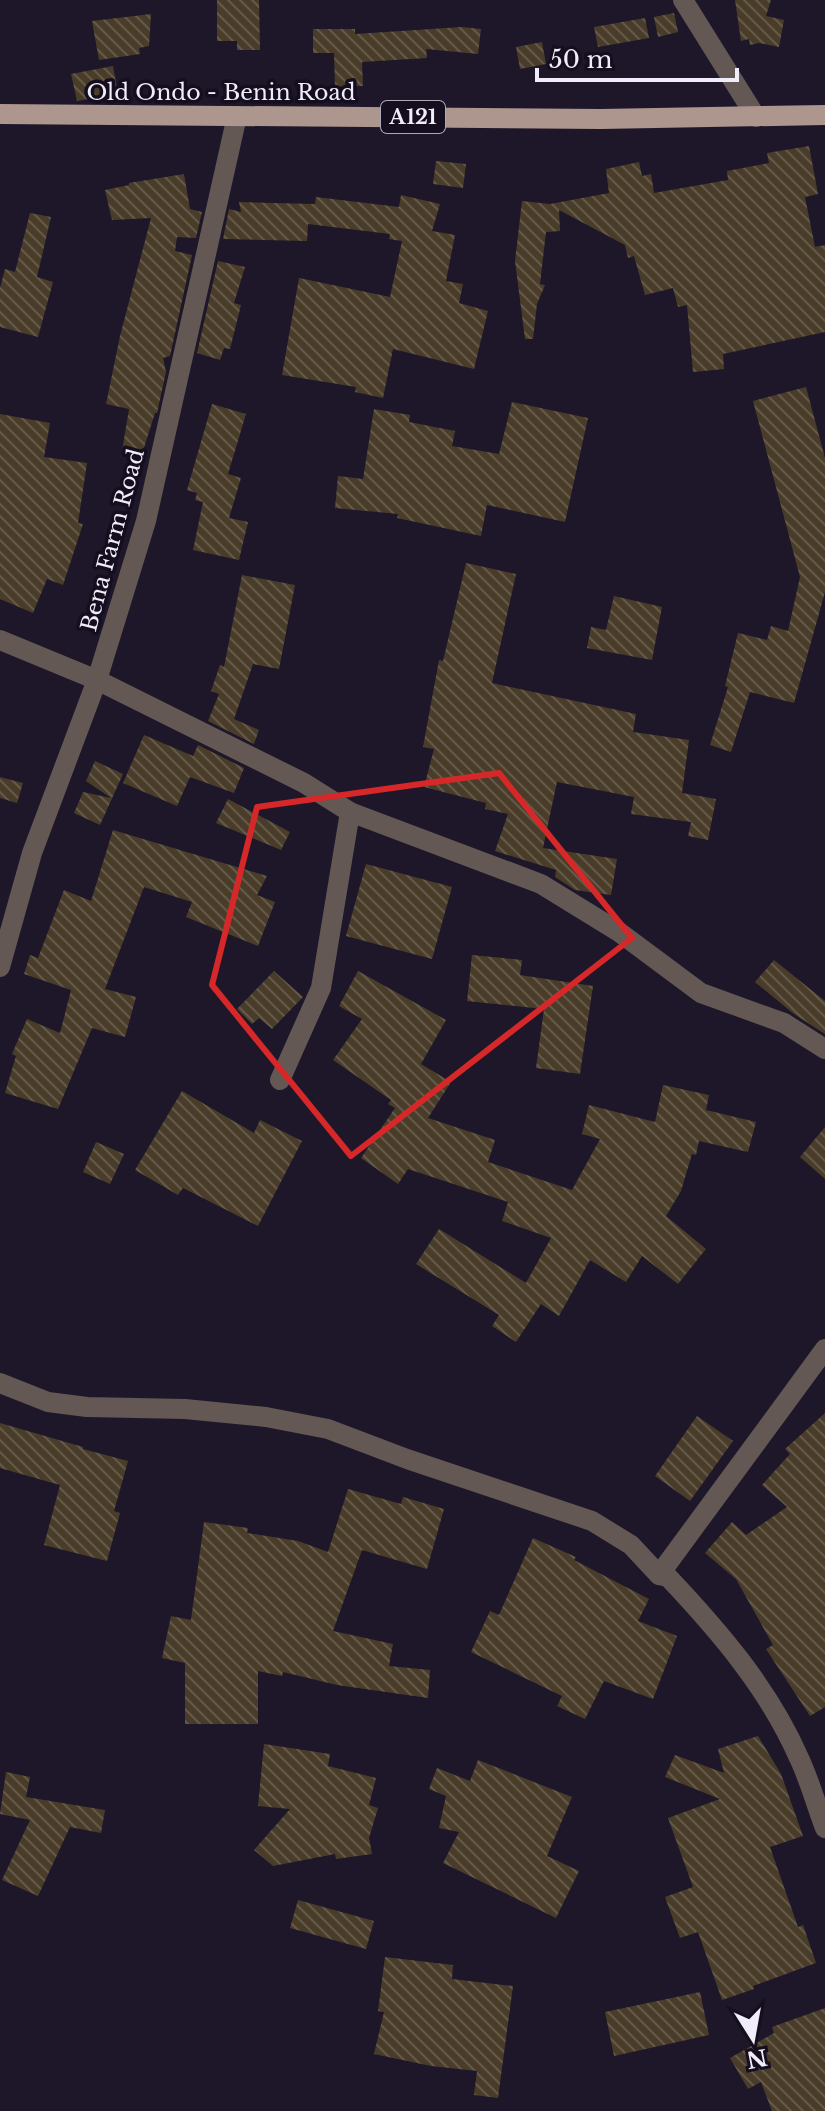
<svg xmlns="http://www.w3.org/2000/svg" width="825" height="2111" font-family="'Libre Baskerville',serif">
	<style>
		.building { fill: url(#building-back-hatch) }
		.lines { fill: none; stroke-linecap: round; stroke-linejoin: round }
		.minor { stroke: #635854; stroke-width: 20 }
		.primary { stroke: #ac968d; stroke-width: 20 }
		.marked { fill: none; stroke: #d62828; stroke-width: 6; stroke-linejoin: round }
		.labels { text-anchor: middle; stroke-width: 7; stroke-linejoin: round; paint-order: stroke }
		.shield { fill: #140e1f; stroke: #aea9b8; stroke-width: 2 }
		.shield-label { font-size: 20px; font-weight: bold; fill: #f0ecf9 }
		.street-label { font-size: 22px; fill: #f0ecf9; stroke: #140e1f }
	</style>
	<defs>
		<pattern id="building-back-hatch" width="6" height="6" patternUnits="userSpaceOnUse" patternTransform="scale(2)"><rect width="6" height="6" fill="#493d2a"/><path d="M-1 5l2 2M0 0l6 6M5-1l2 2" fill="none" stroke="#64594a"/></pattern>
	</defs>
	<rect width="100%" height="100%" fill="#1d1729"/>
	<g class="building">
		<path d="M217,0H259L260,50H237V41H217Z"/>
		<path d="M735,0H771L766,16L784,20L779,47L759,43L750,45L749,39L741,41Z"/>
		<path d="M674,13L678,32L658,37L654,17Z"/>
		<path d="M151,14L149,46L139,48L140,54L99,60L92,21Z"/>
		<path d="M645,18L649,38L598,47L594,27Z"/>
		<path d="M462,27L481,29L478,54L426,49L427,58L362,62L363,86L335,87L334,53H313V29H355V34Z"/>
		<path d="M542,42L546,64L520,69L516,47Z"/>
		<path d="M113,66L118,94L77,101L71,74Z"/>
		<path d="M809,146L818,194L805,197L815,247L825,245V332L723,354L724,369L693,372L687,305L678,307L673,288L645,295L634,256L628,258L625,245L559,210L560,231L546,232L540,284L545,285L537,304L533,339H525L515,261L522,201L550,204L609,193L606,169L639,162L642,176L651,174L654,193L728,180L727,171L769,163L767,153Z"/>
		<path d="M436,161L466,164L463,188L433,184Z"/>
		<path d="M184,174L190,209L202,212L196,238L177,237L175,251L192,255L170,356L163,358L166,372L157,413H155L141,457L122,451L129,409L106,404L120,336L151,218L112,220L105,190L129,185V183Z"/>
		<path d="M401,195L440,204L432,231L455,235L446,281L463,284L459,303L488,311L474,369L393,349L383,398L355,392L356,387L282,375L299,278L390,297L402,241L389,239L390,234L308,224L307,241L223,239L229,209L241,212L239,202L315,204L316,197L399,207Z"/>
		<path d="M30,213L51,217L37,277L53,282L38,337L0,327V288L5,269L15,272Z"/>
		<path d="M218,261L245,267L234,303L241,305L230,349L224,348L220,360L197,353Z"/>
		<path d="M806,387L825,458V592L794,703L750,692L731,752L710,745L728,687L725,686L738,633L767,640L771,626L788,631L800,577L753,401Z"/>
		<path d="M512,402L588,418L565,522L487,505L481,536L397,518L398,514L335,508L338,476L363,479L374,409L410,415L409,422L455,431L452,446L499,454Z"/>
		<path d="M212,404L246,414L228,474L241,478L229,518L248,522L239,560L193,550L203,502L195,500L197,493L187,490Z"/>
		<path d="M0,414L50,423L44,457L87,463L78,523L83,524L63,585L47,579L33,613L0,599Z"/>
		<path d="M466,563L516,574L492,683L636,714L633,732L689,740L682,793L716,799L708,840L688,836L691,822L631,814L634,797L557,782L543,848L617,859L611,895L575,890L555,877L556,870L495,851L508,814L485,809L486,803L424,787L434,749L423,747L439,660L443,661Z"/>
		<path d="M242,575L295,585L279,669L253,664L234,719L259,730L254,744L208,721L219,694L211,691L220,665L224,667Z"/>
		<path d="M614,596L662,607L652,660L587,648L591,627L606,630Z"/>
		<path d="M144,735L193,756L198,745L244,768L234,793L190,777L177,806L123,783Z"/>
		<path d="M95,761L123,774L100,825L74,813L83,792L111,798L86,781Z"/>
		<path d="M0,777L23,783L17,803L0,798Z"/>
		<path d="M228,799L290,832L281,850L216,823Z"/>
		<path d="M113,830L267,876L257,895L275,902L258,946L186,917L192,902L144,887L105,989L136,997L125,1037L92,1028L58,1109L5,1093L16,1056L12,1054L27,1019L60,1033L71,990L24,974L30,955L38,958L64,890L91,901Z"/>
		<path d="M366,864L452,887L432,959L346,936Z"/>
		<path d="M472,955L522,960L520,975L593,986L580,1074L536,1068L544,1009L467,1001Z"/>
		<path d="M774,960L825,1001V1034L794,1014L755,982Z"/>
		<path d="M274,971L303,997L272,1029L259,1018L252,1024L237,1009Z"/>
		<path d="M358,971L446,1020L421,1064L451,1082L428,1118L495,1140L488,1162L572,1190L600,1139L582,1134L589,1105L655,1122L663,1085L709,1095L706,1110L756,1122L748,1152L699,1141L696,1155L692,1154L681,1191L666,1216L706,1249L678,1284L642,1256L626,1282L590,1260L559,1316L541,1304L516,1342L492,1326L499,1315L416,1264L439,1229L526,1283L551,1238L502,1221L508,1202L408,1169L398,1184L361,1158L395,1108L388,1104L391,1100L333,1060L362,1019L339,1006Z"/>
		<path d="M182,1091L254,1133L260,1120L302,1141L258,1226L183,1188L178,1195L135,1170Z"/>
		<path d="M825,1127V1179L800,1157Z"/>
		<path d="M96,1142L124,1154L110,1184L83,1172Z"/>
		<path d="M825,1413V1707L810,1716L766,1649L773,1645L736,1579L705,1553L732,1522L746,1535L787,1507L762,1485L790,1454L785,1449Z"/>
		<path d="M697,1416L733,1441L690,1501L655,1476Z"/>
		<path d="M0,1423L83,1447V1449L128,1461L114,1511L120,1513L107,1561L44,1545L60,1485L0,1468Z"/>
		<path d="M348,1489L401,1504L403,1497L444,1509L427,1569L362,1550L333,1631L393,1644L389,1666L430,1670L428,1698L337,1685L283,1672L282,1676L258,1671V1724H185V1663L162,1658L171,1616L191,1620L204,1522L248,1528L247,1533L298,1541L328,1552Z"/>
		<path d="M533,1538L576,1557L574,1560L649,1599L638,1621L677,1636L653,1699L604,1681L585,1719L557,1706L562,1696L471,1652L490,1611L499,1615Z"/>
		<path d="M758,1736L781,1774L803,1836L770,1847L798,1927L803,1925L816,1963L753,1986L754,1989L722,2000L698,1932L680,1938L665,1897L693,1887L668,1818L720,1799L665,1777L675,1755L724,1773L718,1749Z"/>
		<path d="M264,1744L330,1754L328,1766L376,1778L369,1805L378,1808L369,1838L372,1854L336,1859L335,1854L273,1866L254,1850L290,1809L258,1806Z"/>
		<path d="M478,1760L572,1797L547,1856L579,1871L556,1918L443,1863L459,1832L439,1828L446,1796L429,1789L437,1768L470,1781Z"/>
		<path d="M6,1772L30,1777L26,1797L105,1810L101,1833L70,1827L38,1896L2,1880L30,1820L0,1814Z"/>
		<path d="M298,1900L374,1921L366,1949L290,1928Z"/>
		<path d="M385,1957L453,1965L452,1979L513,1986L498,2098L474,2095L477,2071L431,2066L374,2054L384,2012L378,2011Z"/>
		<path d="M700,1992L709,2035L614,2056L605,2012Z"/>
		<path d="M825,2008V2111H772L761,2082L748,2089L730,2058L774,2033L772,2027Z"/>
	</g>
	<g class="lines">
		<g class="minor">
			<path d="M683,0L756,117"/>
			<path d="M0,640L97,680L304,783L350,812L541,884L619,932L701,993L784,1023L825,1049"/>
			<path d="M0,967L32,853L97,680L146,521L237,116"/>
			<path d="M280,1080L321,988L350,812"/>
			<path d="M0,1383L48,1402L87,1407L185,1409L266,1417L328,1429L407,1459L592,1521L631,1545L659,1575L668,1577C719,1631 769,1689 799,1758C810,1781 816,1805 825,1828"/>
			<path d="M659,1575L825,1349"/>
		</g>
		<path class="primary" d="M0,114L601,119L825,115"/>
	</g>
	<path class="marked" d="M499,773L632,938L351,1156L212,985L257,807Z"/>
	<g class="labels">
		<rect class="shield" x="381" y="101" width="64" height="32" rx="6"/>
		<g class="shield-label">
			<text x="413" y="124">A121</text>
		</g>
		<g class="street-label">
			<text x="221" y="100">Old Ondo - Benin Road</text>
			<text transform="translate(112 540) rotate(-75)" y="8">Bena Farm Road</text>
		</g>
	</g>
	<g transform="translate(753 2039) rotate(169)" stroke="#140e1f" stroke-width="6" paint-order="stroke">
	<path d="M0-6L14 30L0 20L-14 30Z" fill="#f0ecf9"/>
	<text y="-12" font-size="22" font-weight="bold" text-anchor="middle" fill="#f0ecf9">N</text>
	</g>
	<path d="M537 68v12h200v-12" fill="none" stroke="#f0ecf9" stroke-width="4"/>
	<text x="549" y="68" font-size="24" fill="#f0ecf9" stroke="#140e1f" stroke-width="6" paint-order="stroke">50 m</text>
</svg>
